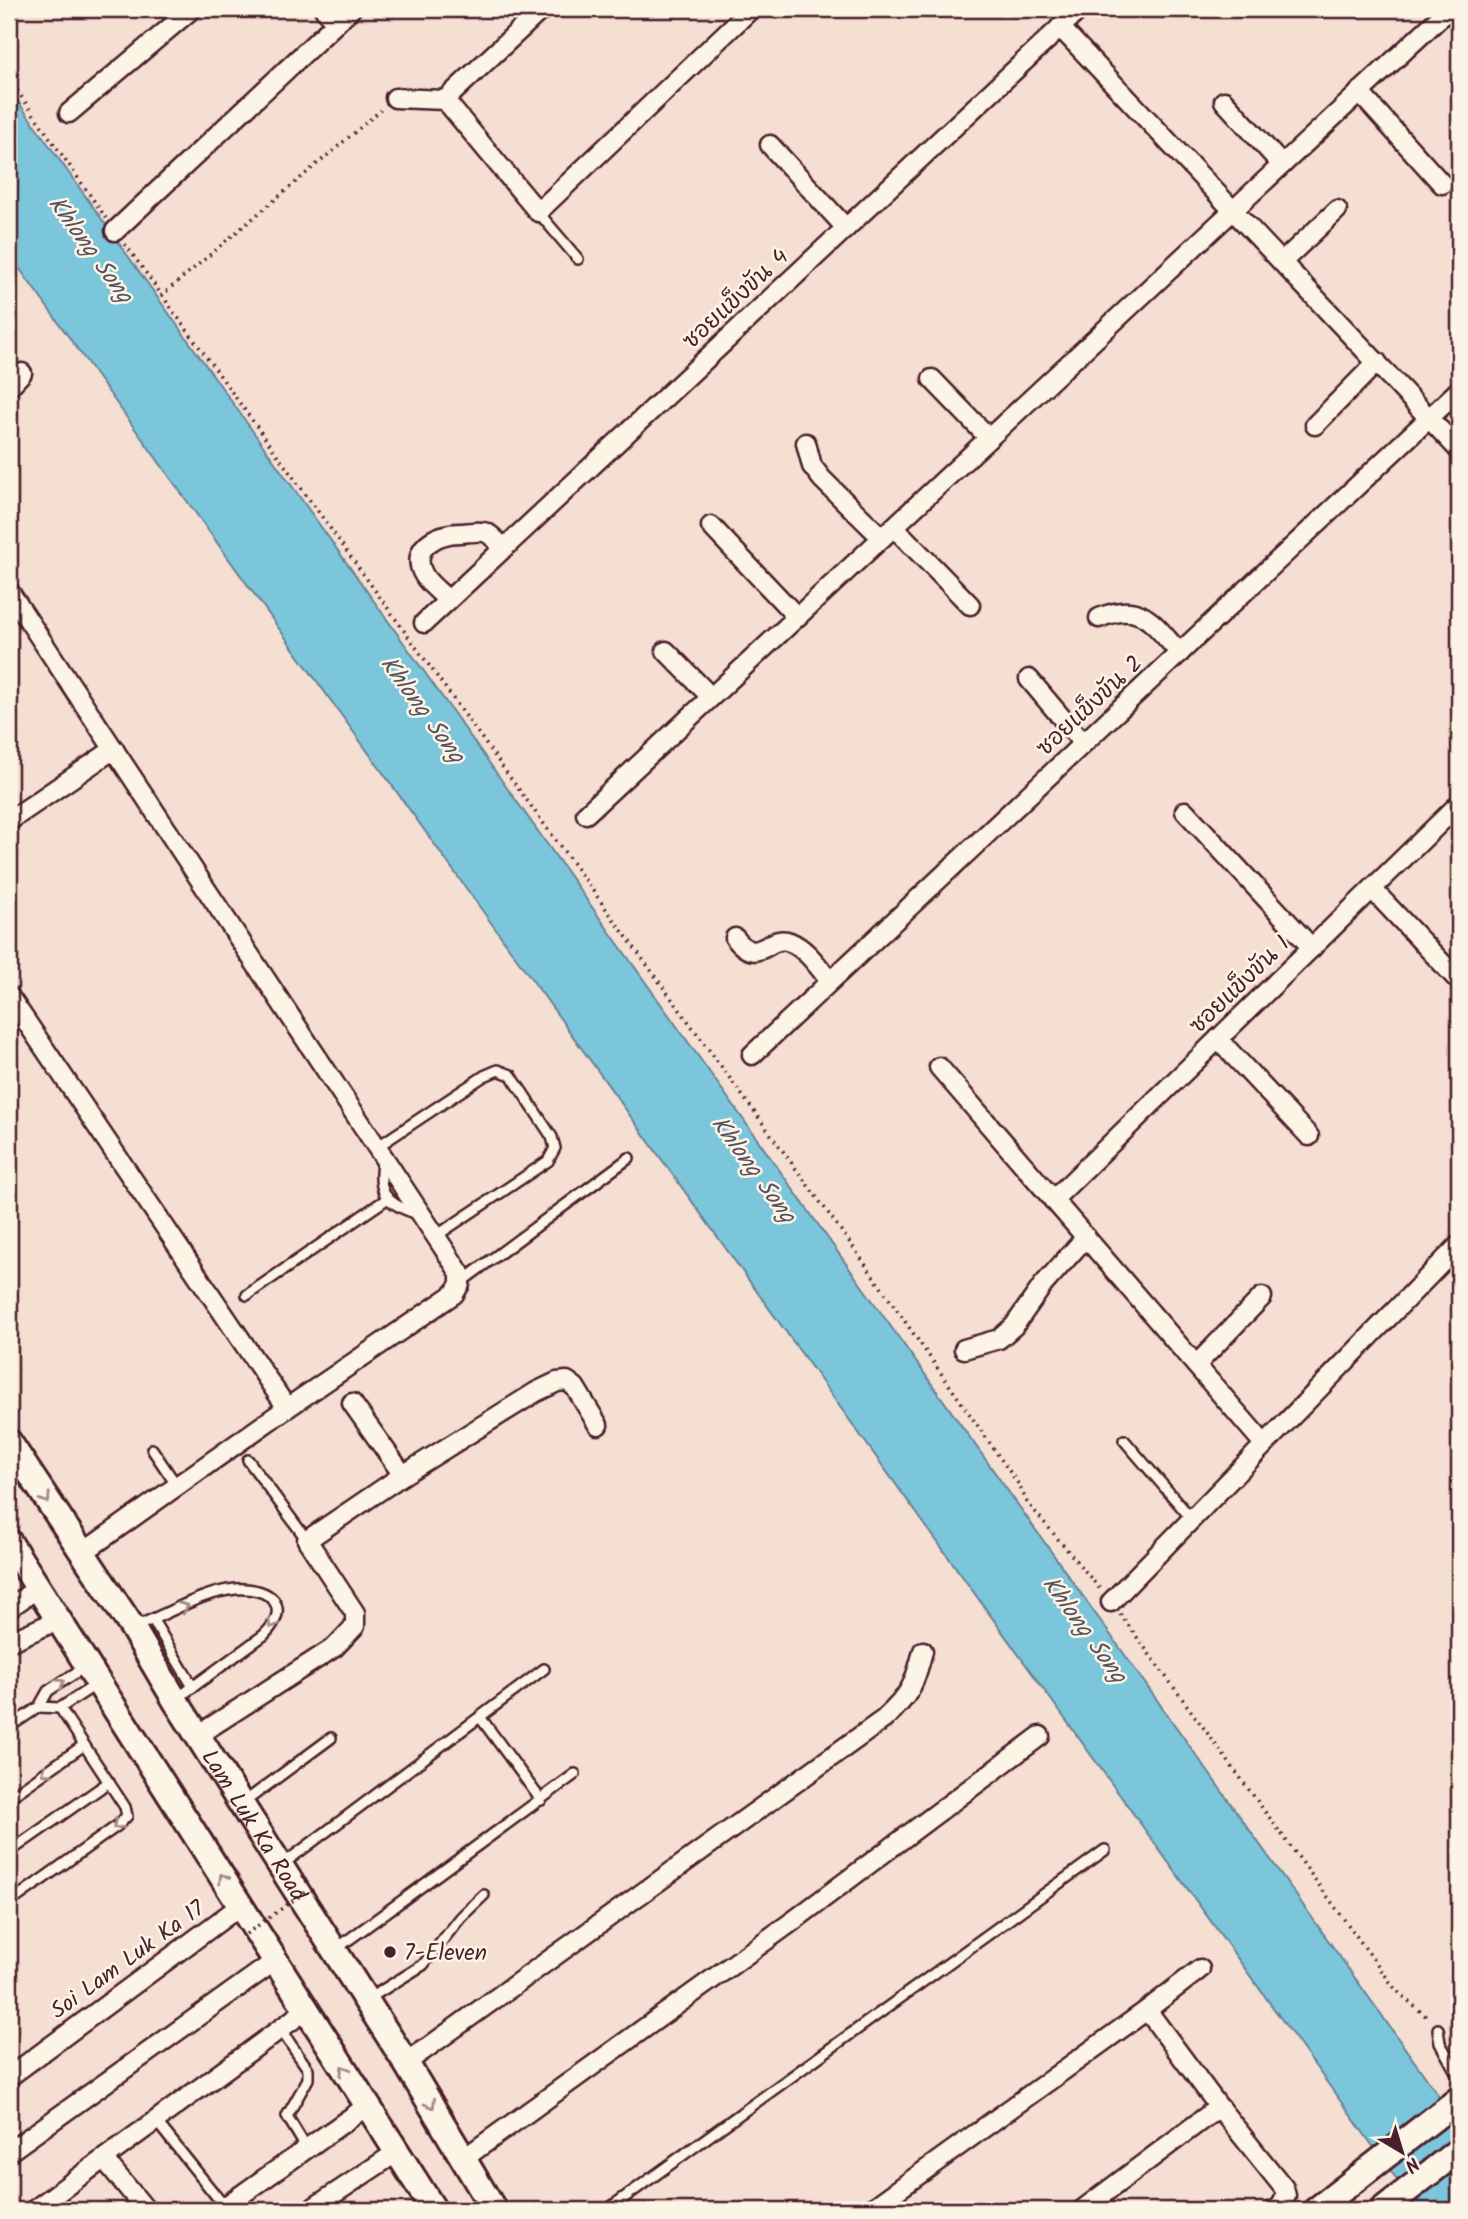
<svg xmlns="http://www.w3.org/2000/svg" width="1468" height="2219" font-family="Kalam,'Playpen Sans Thai',sans-serif">
	<style>
		.water { fill: #7cc6dc; stroke: #688395; stroke-width: 2 }
		.lines { fill: none; stroke-linecap: round; stroke-linejoin: round }
		.service-casing { stroke: #4a1f2b; stroke-width: 14 }
		.minor-casing { stroke: #4a1f2b; stroke-width: 23 }
		.secondary-casing { stroke: #4a1f2b; stroke-width: 30 }
		.path { stroke: #4a1f2b; stroke-width: 3.5; stroke-dasharray: 2 5; stroke-linecap: butt }
		.service { stroke: #fcf5e5; stroke-width: 9 }
		.minor { stroke: #fcf5e5; stroke-width: 18 }
		.secondary { stroke: #fcf5e5; stroke-width: 24 }
		.path-bridge { stroke: #4a1f2b; stroke-width: 3.5; stroke-dasharray: 2 5; stroke-linecap: butt }
		.oneway { stroke: #a38a88 }
		.poi-dot { fill: #4a1f2b; stroke: #fcf5e5; stroke-width: 2.5 }
		.labels { text-anchor: middle; stroke-width: 5; stroke-linejoin: round; paint-order: stroke }
		.street-label { font-size: 23px; fill: #4a1f2b; stroke: #fcf5e5 }
		.poi-label { font-size: 23px; fill: #4a1f2b; stroke: #fcf5e5; text-anchor: start }
		.water-label { font-size: 24px; font-style: italic; fill: #595160; stroke: #fcf5e5 }
	</style>
	<rect width="100%" height="100%" fill="#f5dfd2"/>
	<filter id="ink" filterUnits="userSpaceOnUse"><feTurbulence type="fractalNoise" baseFrequency=".0143" numOctaves="2"/><feDisplacementMap in="SourceGraphic" scale="14" xChannelSelector="R" yChannelSelector="G"/><feConvolveMatrix kernelMatrix="1 2 1 2 8 2 1 2 1" color-interpolation-filters="sRGB"/></filter>
	<g filter="url(#ink)">
		<path class="water" d="M9,89L1459,2124V2210H1419L9,254Z"/>
		<g class="lines">
			<defs>
				<g id="service">
					<path d="M538,212L578,259"/>
					<path d="M377,1147L484,1076L498,1070L511,1075L552,1137L555,1148L548,1161L436,1236"/>
					<path d="M383,1158C376,1192 385,1204 418,1214"/>
					<path d="M461,1282L629,1158"/>
					<path d="M247,1295L388,1198"/>
					<path d="M1124,1440L1191,1518"/>
					<path d="M152,1449L177,1486"/>
					<path d="M248,1460L307,1540"/>
					<path d="M153,1620L193,1687"/>
					<path d="M134,1627C167,1615 201,1592 236,1589C270,1587 293,1606 264,1635L175,1700"/>
					<path d="M39,1707L60,1708L97,1684"/>
					<path d="M480,1717L541,1800"/>
					<path d="M9,1727L39,1707L48,1691L86,1666"/>
					<path d="M9,1798L84,1745"/>
					<path d="M243,1803L331,1738"/>
					<path d="M9,1852L109,1782"/>
					<path d="M283,1864L544,1669"/>
					<path d="M9,1903L117,1826L127,1816L125,1807L60,1708"/>
					<path d="M336,1949L575,1774"/>
					<path d="M368,1999L423,1965L461,1917L484,1895"/>
					<path d="M280,2029L308,2069V2079L287,2116L307,2149"/>
					<path d="M1438,2029L1440,2043L1459,2077"/>
					<path d="M156,2121L225,2207"/>
					<path d="M607,2210L1105,1850"/>
				</g>
				<g id="minor">
					<path d="M324,9L336,23"/>
					<path d="M9,10L10,9"/>
					<path d="M1060,27L1459,450"/>
					<path d="M1359,92L1442,184"/>
					<path d="M395,98L445,100L538,212L751,9"/>
					<path d="M445,100L542,9"/>
					<path d="M1224,101L1282,165"/>
					<path d="M69,113L192,9"/>
					<path d="M770,145L846,228"/>
					<path d="M115,231L351,9"/>
					<path d="M1282,262L1337,210"/>
					<path d="M932,379L989,438"/>
					<path d="M9,387L22,373"/>
					<path d="M1315,425L1377,362"/>
					<path d="M806,443L812,466L822,479L882,538"/>
					<path d="M711,526L797,617"/>
					<path d="M894,527L970,605"/>
					<path d="M9,591L460,1273V1284L454,1294L287,1408L81,1554"/>
					<path d="M448,600C441,593 430,585 425,577C407,549 436,533 460,533C467,533 481,530 487,533C493,536 499,544 504,548"/>
					<path d="M1099,618C1142,600 1152,623 1180,653"/>
					<path d="M424,623L1080,9"/>
					<path d="M666,651L711,697"/>
					<path d="M1029,679L1083,743"/>
					<path d="M1185,811L1312,948"/>
					<path d="M586,814L1449,9"/>
					<path d="M9,821L114,749"/>
					<path d="M1372,889L1459,981"/>
					<path d="M735,938C759,969 768,933 790,942C807,949 819,968 830,981"/>
					<path d="M9,996L287,1408"/>
					<path d="M1218,1039L1309,1136"/>
					<path d="M752,1055L1459,390"/>
					<path d="M939,1067L1264,1444"/>
					<path d="M1053,1200L1459,804"/>
					<path d="M964,1349L999,1339L1014,1326L1043,1285L1086,1237"/>
					<path d="M1196,1365L1262,1297"/>
					<path d="M352,1403L403,1475"/>
					<path d="M1111,1602L1459,1245"/>
					<path d="M9,1608L38,1588"/>
					<path d="M9,1642L58,1620"/>
					<path d="M198,1735L335,1647L355,1626V1613L307,1540L403,1475L536,1392L557,1382L567,1381L575,1387L598,1425"/>
					<path d="M1147,2010L1200,1969"/>
					<path d="M406,2063L884,1719C910,1695 914,1686 923,1651"/>
					<path d="M9,2077L240,1906"/>
					<path d="M9,2152L275,1961"/>
					<path d="M104,2159L146,2210"/>
					<path d="M463,2159L793,1921L1040,1736"/>
					<path d="M34,2210L306,2010"/>
					<path d="M220,2210L367,2106"/>
					<path d="M310,2210L397,2152"/>
					<path d="M870,2210L1147,2010L1219,2107L1284,2188L1286,2196L1281,2206L1275,2210"/>
					<path d="M1082,2210L1219,2107"/>
				</g>
				<g id="secondary">
					<path id="s1" d="M9,1442L132,1627L175,1700L406,2063L494,2210"/>
					<path d="M9,1542L434,2210"/>
					<path d="M1316,2210L1459,2099"/>
					<path d="M1382,2210L1459,2150"/>
				</g>
			</defs>
			<use href="#service" class="service-casing"/>
			<use href="#minor" class="minor-casing"/>
			<use href="#secondary" class="secondary-casing"/>
			<g class="path">
				<path d="M9,79L106,218"/>
				<path d="M125,244L501,765L853,1247L1019,1485L1027,1502L1100,1589"/>
				<path d="M161,296L381,110"/>
				<path d="M1120,1614L1396,1990L1429,2019"/>
			</g>
			<use href="#service" class="service"/>
			<use href="#minor" class="minor"/>
			<use href="#secondary" class="secondary"/>
			<path class="path-bridge" d="M246,1934L308,1890"/>
		</g>
		<defs><path id="oneway-chevron" d="M-2-3.5L2.5 0L-2 3.5" fill="none" stroke-width="1.6" stroke-linecap="round" stroke-linejoin="round" transform="scale(1.75)"/></defs>
		<g class="oneway">
			<use href="#oneway-chevron" transform="translate(46 1499) rotate(57)"/>
			<use href="#oneway-chevron" transform="translate(184 1607) rotate(-24)"/>
			<use href="#oneway-chevron" transform="translate(272 1624) rotate(122)"/>
			<use href="#oneway-chevron" transform="translate(60 1683) rotate(-34)"/>
			<use href="#oneway-chevron" transform="translate(46 1772) rotate(145)"/>
			<use href="#oneway-chevron" transform="translate(117 1825) rotate(140)"/>
			<use href="#oneway-chevron" transform="translate(223 1878) rotate(-122)"/>
			<use href="#oneway-chevron" transform="translate(344 2070) rotate(-122)"/>
			<use href="#oneway-chevron" transform="translate(431 2104) rotate(60)"/>
		</g>
	</g>
	<circle class="poi-dot" cx="390" cy="1952" r="7"/>
	<g class="labels">
		<g class="street-label">
			<text transform="translate(735 298) rotate(-43)" y="8">ซอยแข็งขัน 4</text>
			<text transform="translate(1089 705) rotate(-43)" y="8">ซอยแข็งขัน 2</text>
			<text transform="translate(1239 984) rotate(-44)" y="8">ซอยแข็งขัน 1</text>
			<text dy="8" stroke="none"><textPath href="#s1" startOffset="455">Lam Luk Ka Road</textPath></text>
			<text transform="translate(127 1959) rotate(-36)" y="8">Soi Lam Luk Ka 17</text>
		</g>
		<g class="poi-label">
			<text x="404" y="1960">7-Eleven</text>
		</g>
		<g class="water-label">
			<text transform="translate(91 249) rotate(54)" y="8">Khlong Song</text>
			<text transform="translate(423 709) rotate(54)" y="8">Khlong Song</text>
			<text transform="translate(754 1169) rotate(54)" y="8">Khlong Song</text>
			<text transform="translate(1085 1629) rotate(54)" y="8">Khlong Song</text>
		</g>
	</g>
	<rect width="1468" height="2219" fill="none" stroke="#fcf5e5" stroke-width="35"/>
	<rect x="18" y="18" width="1433" height="2184" fill="none" stroke="#4a1f2b" stroke-width="2.5" filter="url(#ink)"/>
	<g transform="translate(1402 2152) rotate(142)" stroke="#fcf5e5" stroke-width="5" paint-order="stroke">
	<path d="M0-5L12 26L0 18L-12 26Z" fill="#4a1f2b"/>
	<text y="-10" font-size="19" font-weight="bold" text-anchor="middle" fill="#4a1f2b">N</text>
	</g>
</svg>
